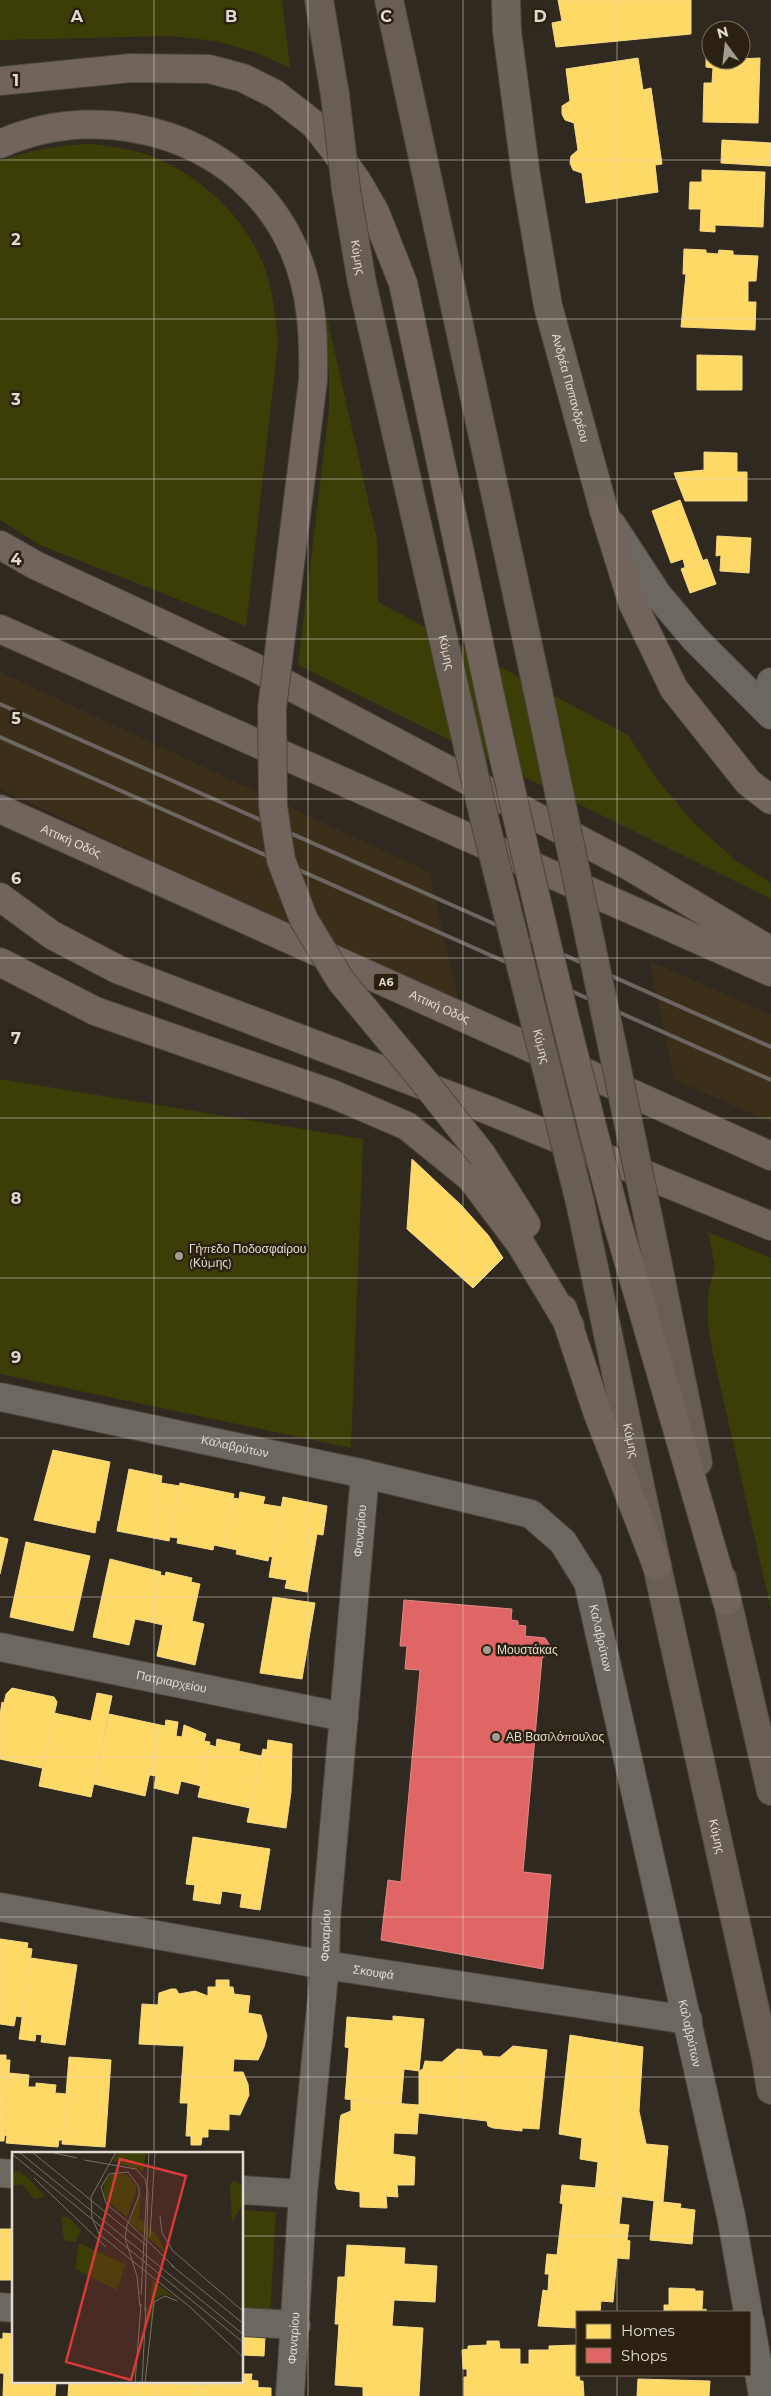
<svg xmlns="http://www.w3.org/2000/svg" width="771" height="2396" font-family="Montserrat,sans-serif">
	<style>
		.built { fill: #3b2f19 }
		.green { fill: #3b3f07 }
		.homes { fill: #ffd966; stroke: #f6d986 }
		.shops { fill: #e06666; stroke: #e08986 }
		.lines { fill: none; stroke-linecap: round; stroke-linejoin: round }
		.street-casing { stroke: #4a463d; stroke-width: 30 }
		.secondary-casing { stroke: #4a463d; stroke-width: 30 }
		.primary-casing { stroke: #4a463d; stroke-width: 30 }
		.highway-casing { stroke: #4a463d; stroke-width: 30 }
		.street { stroke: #6c6860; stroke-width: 28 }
		.secondary { stroke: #6b645b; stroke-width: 28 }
		.primary { stroke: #685e56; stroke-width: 28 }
		.highway { stroke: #71645d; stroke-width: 28 }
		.rail { stroke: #6b6660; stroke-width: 4 }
		.primary-bridge-casing { stroke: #4a463d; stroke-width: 30; stroke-linecap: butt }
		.highway-bridge-casing { stroke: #4a463d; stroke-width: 30; stroke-linecap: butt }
		.primary-bridge { stroke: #685e56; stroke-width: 28 }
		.highway-bridge { stroke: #71645d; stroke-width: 28 }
		.grid { fill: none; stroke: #e1dad0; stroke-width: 1; stroke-opacity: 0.55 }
		.poi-dot { fill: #a39c92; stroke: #2b2110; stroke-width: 2 }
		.labels { text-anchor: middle; stroke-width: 5; stroke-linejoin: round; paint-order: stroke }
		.shield { fill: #2b2110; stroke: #aaa296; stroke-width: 1 }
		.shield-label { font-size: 11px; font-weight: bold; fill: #e1dad0 }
		.street-label { font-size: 12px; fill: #e1dad0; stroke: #2b2110 }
		.poi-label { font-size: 12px; fill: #e1dad0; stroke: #2b2110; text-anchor: start }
		.inset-road { fill: none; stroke: #767066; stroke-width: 1 }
		.view { fill: #d73a39; fill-opacity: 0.15; stroke: #d73a39; stroke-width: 2.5 }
		.inset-edge { fill: none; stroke: #e1dad0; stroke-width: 2.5 }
		.grid-label { font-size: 16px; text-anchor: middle; font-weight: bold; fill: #e1dad0; stroke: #2b2110; stroke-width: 5; stroke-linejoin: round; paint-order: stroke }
	</style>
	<rect width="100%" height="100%" fill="#2f291f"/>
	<g class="built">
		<path d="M0,672L429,872L460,1006L0,789Z"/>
		<path d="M649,961L771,1014V1122L675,1080Z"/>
	</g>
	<g class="green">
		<path d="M0,0H282L290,68L257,53L216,41L170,36L0,40Z"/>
		<path d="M91,144C114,147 137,149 158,159C208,181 253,225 268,279C274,300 276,321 278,343L246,626L40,545L0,520V161C30,150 58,145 91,144Z"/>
		<path d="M322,296L377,539L378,602L628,735L658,781L694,823L735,860L771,883V899L298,665L329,411V372Z"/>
		<path d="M0,1079L363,1139L351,1448L0,1374Z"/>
		<path d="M708,1232L771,1258V1609L713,1354L708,1324V1293L715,1266Z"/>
		<path d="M242,2210L276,2212L270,2314L243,2312Z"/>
	</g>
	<g class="homes">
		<path d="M558,0H691V34L556,47L552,23L562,21Z"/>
		<path d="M706,56H711V60L760,58L758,123L703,122L704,83H712L713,68L706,67Z"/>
		<path d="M638,58L643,90L651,88L662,164L655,165L658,192L586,203L582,173L573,170L570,163L571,156L578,150L574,123L565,120L562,114V106L570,101L566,69Z"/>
		<path d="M722,140L771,143V166L721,163Z"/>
		<path d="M702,170L765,172L763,227L715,225V232L700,231L701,209H689L690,182H702Z"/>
		<path d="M684,249L706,250V253L718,254L719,250L733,251V255L758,256L756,281H748V302H756L755,330L681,327L686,274H683Z"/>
		<path d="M697,355L742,356V390H697Z"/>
		<path d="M704,452L737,453V472H747V501H685L674,473L704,470Z"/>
		<path d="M680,500L703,561L685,567L683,559L671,563L652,511Z"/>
		<path d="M717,536L751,538L749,573L720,571L721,555L716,556Z"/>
		<path d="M707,559L716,584L690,593L681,569Z"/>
		<path d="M412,1159L461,1205L488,1235L503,1258L473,1288L407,1229Z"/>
		<path d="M53,1450L110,1462L99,1521L97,1520L95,1533L34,1520Z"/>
		<path d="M129,1469L162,1476L161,1483L180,1486L169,1541L117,1531Z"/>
		<path d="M180,1483L234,1494L223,1547L214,1545L213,1550L177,1543L178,1538L170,1537Z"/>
		<path d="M240,1492L265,1497L263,1504L282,1507L272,1557L269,1556L268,1561L236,1554L237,1550L223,1547L233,1498L239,1499Z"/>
		<path d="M283,1497L327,1506L323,1535L317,1534L307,1592L285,1588L287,1580L269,1577Z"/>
		<path d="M0,1537L8,1539L0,1574Z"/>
		<path d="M26,1542L90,1556L73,1631L10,1617Z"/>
		<path d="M110,1559L161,1572L150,1622L135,1619L129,1645L93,1637Z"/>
		<path d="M166,1572L192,1578L191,1582L200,1584L192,1621L204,1624L195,1665L157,1656L163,1625L150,1622L160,1575L165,1576Z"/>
		<path d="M273,1597L315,1603L302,1679L260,1673Z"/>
		<path d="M12,1688L54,1697L57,1702L42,1768L0,1759V1715L2,1702L4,1703L6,1694Z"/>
		<path d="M97,1693L112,1696L91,1797L39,1786L54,1713L91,1721Z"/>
		<path d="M109,1714L160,1725L145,1796L94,1784Z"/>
		<path d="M166,1720L178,1722L176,1736L182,1737L184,1725L206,1734L204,1741L210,1742L201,1786L181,1781L178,1794L154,1788L156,1776L150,1775L160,1725L165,1726Z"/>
		<path d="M217,1739L240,1744L239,1751L261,1756L250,1808L198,1797L210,1745L216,1747Z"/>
		<path d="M268,1740L292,1744L291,1792L286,1828L247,1822L263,1749L267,1750Z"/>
		<path d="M193,1837L270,1849L260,1910L240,1907L242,1894L222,1891L220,1904L193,1900L195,1885L186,1884Z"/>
		<path d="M0,1939L28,1943L27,1948L32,1949L22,2017L16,2016L14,2026L0,2024Z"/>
		<path d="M31,1958L77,1965L65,2045L41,2042L42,2035L36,2034L35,2041L19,2039Z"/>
		<path d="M216,1980H229V1987H233L234,1994L250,1996L248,2013L261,2015L267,2036L264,2047L258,2060L234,2059L233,2072H243L248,2084L249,2095L240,2115L229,2114V2130L208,2129V2137H202L201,2145H191V2136H186L188,2103H180L184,2046L139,2044L142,2004L158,2005L159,1993L171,1989H176L179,1994L195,1991L208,1996V1987H216Z"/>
		<path d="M393,2016L424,2019L419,2071L404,2069L401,2104L345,2099L349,2048L345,2047L347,2017L393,2021Z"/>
		<path d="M570,2035L643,2047L639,2111L646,2144L668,2146L663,2202L595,2193L598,2162L580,2159L582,2138L559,2134Z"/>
		<path d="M513,2046L547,2050L539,2129L522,2128V2131L493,2128L488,2126L487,2121L419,2113V2071L423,2069L425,2061L442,2062L457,2049L481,2051L483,2056L500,2057Z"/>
		<path d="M0,2055H6V2060H10L4,2141H0Z"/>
		<path d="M69,2057L111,2060L105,2147L62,2144Z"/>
		<path d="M9,2073L29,2075L28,2087H36V2083L56,2085L55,2093L66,2094L63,2140H59L58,2147L6,2143L7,2136L5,2135Z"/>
		<path d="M351,2100L419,2105L417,2134L394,2133L393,2154L415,2157L414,2185H397L398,2197L386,2196L387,2208L360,2207V2192L337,2189L335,2183L340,2120L341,2115L351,2111Z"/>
		<path d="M562,2185L597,2188L595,2193L622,2196L619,2224L629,2225L627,2240L630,2241L629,2259L617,2258L613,2302L601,2301L600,2312H577V2328L538,2326L543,2290L548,2291L549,2274H545L547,2254L557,2255L563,2204L560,2203Z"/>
		<path d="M654,2201L681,2204L680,2208L695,2210L692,2244L650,2240Z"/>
		<path d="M0,2229H14L12,2280H0Z"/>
		<path d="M347,2245L405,2248L404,2264L437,2266L435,2302L394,2300L392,2326L423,2328L419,2396H363V2387L335,2385L339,2324H335L338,2277H345Z"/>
		<path d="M669,2288L695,2289V2291H703L702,2310L706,2309V2312H664V2305H669Z"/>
		<path d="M3,2333L14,2334V2374L0,2373V2339H3Z"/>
		<path d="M242,2335L265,2336L264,2356L242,2355Z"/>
		<path d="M487,2341H499L500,2349H520V2364H529V2350H549V2346L577,2345V2375H579L580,2381H583L584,2396H464V2377H467V2369H463L462,2350L468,2349V2346L487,2345Z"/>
		<path d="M4,2373L14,2374V2382H56L55,2396H3Z"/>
		<path d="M242,2374H252L251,2380L258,2381V2388L189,2384V2382H242Z"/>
		<path d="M638,2379L710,2381L709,2396H637Z"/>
		<path d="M69,2382H137L136,2396H68Z"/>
		<path d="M137,2382L199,2385V2396H136Z"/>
		<path d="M199,2385L271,2388V2396H199Z"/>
	</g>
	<path class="shops" d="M404,1600L512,1609L511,1620L518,1621V1625L526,1626L525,1636L545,1638L553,1650L542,1658L523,1872L551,1875L543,1969L381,1940L388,1880L401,1882L420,1670L405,1669L407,1646H400Z"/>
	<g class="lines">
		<defs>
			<g id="street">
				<path d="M612,525L657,594L695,639L771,715"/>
				<path d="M769,712L771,682"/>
				<path id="s1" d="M0,1397L365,1474L531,1514L563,1542L588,1582L731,2216L748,2312"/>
				<path id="s2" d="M0,1647L344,1717"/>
				<path id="s3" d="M0,1907L325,1965L688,2020"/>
				<path d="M0,2173L14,2174"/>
				<path d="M242,2190L303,2194"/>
				<path d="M0,2307L14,2308"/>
				<path d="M750,2321L763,2396"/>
				<path d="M242,2322L296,2325"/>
				<path id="s4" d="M290,2396L303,2194L325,1965L326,1920L365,1474"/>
			</g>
			<g id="secondary">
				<path id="s5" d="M506,0L507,31L526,176L548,306L604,511"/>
			</g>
			<g id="primary">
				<path d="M319,0L335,95"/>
				<path d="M389,0L537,687"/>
				<path id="s6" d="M580,1202L657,1566L766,2059L771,2090"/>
				<path d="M652,1236L698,1462"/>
				<path d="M722,1578L771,1791"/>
			</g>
			<g id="highway">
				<path d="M0,81L131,68L209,69L243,78L275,94L315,125L333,148L357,181L375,212L403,283L490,695"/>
				<path d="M0,144C107,96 246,138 294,250C312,292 314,335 313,380"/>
				<path d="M604,511L633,604L674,689L748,782L771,800"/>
				<path d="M0,545L35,565L254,667L629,866L771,951"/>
				<path d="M0,629L771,972"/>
				<path id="s7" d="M0,809L771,1156"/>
				<path d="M0,897L52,935L119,970L488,1110L771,1226"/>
				<path d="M0,962L95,1011L335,1095L407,1126L471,1178L520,1243L570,1326"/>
				<path d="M482,1155L526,1224"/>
				<path d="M616,1218L727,1601"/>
				<path d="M563,1309L598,1414L657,1566"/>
			</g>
		</defs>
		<use href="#street" class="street-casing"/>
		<use href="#secondary" class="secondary-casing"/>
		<use href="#primary" class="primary-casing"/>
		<use href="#highway" class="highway-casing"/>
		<use href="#street" class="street"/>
		<use href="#secondary" class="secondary"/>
		<use href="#primary" class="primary"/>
		<use href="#highway" class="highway"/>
		<g class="rail">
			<path d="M0,704L771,1047"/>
			<path d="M0,737L771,1080"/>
		</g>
		<defs>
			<g id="primary-bridge">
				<path id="s8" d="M335,95L346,189L362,283L486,826L580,1202"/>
				<path d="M537,687L652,1236"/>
			</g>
			<g id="highway-bridge">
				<path d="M313,380L272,708L273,806L281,860L304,920L341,981L419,1075L482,1155"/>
				<path d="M490,695C528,870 570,1045 616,1218"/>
			</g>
		</defs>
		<use href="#primary-bridge" class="primary-bridge-casing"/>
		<use href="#highway-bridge" class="highway-bridge-casing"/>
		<use href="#primary-bridge" class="primary-bridge"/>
		<use href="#highway-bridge" class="highway-bridge"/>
	</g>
	<path class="grid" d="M154,0V2154M308,0V2396M463,0V2396M617,0V2312M0,160H771M0,319H771M0,479H771M0,639H771M0,799H771M0,958H771M0,1118H771M0,1278H771M0,1438H771M0,1597H771M0,1757H771M0,1917H771M0,2077H771M0,2236H14M242,2236H771M617,2375V2396M154,2382V2396"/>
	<g class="poi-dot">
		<circle cx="179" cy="1256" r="5"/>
		<circle cx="487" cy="1650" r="5"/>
		<circle cx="496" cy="1737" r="5"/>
	</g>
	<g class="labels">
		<rect class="shield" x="373.5" y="973.5" width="25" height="17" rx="4"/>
		<g class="shield-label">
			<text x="386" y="986">Α6</text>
		</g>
		<g class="street-label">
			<text dy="4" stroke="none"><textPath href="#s8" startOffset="164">Κύμης</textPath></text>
			<text dy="4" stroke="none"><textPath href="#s5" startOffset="394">Ανδρέα Παπανδρέου</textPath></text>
			<text dy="4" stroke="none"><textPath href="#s8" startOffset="569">Κύμης</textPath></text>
			<text dy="4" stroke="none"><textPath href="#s7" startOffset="78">Αττική Οδός</textPath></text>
			<text dy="4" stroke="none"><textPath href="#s7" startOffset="482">Αττική Οδός</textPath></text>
			<text dy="4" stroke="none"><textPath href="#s8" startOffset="974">Κύμης</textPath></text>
			<text dy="4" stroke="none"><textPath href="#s6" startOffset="244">Κύμης</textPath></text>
			<text dy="4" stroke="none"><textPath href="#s1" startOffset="240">Καλαβρύτων</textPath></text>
			<text dy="4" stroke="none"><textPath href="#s4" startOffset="868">Φαναρίου</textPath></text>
			<text dy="4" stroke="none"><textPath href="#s1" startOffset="691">Καλαβρύτων</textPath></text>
			<text dy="4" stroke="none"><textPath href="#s2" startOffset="175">Πατριαρχείου</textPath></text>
			<text dy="4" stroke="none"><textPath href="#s6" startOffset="649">Κύμης</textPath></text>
			<text dy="4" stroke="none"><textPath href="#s4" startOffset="462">Φαναρίου</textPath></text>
			<text dy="4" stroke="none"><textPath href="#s3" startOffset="379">Σκουφά</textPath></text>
			<text dy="4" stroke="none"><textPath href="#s1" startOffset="1096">Καλαβρύτων</textPath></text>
			<text dy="4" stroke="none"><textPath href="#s4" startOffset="58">Φαναρίου</textPath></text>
		</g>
		<g class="poi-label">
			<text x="189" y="1253">Γήπεδο Ποδοσφαίρου<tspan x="189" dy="14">(Κύμης)</tspan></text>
			<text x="497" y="1654">Μουστάκας</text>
			<text x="506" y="1741">ΑΒ Βασιλόπουλος</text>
		</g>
	</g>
	<g transform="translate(12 2152)">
		<rect width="231" height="231" fill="#2f291f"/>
		<path d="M106,0H134L131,19L100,8ZM7,19L19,29L33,45L22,47L10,32L0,34V21ZM99,22H115L125,36L115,65L92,46V30ZM222,28L231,34V52L220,70L218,33ZM129,39L127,66L145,83L154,101L118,70ZM49,65H56L69,78L63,90L52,88ZM67,91L113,112L105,138L63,117ZM140,128L164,146L152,142L144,146L137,176Z" fill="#3b3f07"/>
		<path class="inset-road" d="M7,0L232,183M20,0L135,94M38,0L65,6M104,0L79,45L80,66L87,82L178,155L232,206M0,2L232,191M72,8L124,17L133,27L136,40L133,159M22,26L94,95M148,64L150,81L161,99L232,160M138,85L143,0M159,113L232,172M129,143L137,0M128,155L125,124L113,86L115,73L117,69L126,46L127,43V35L116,20L97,22L89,35L94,51L98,55L115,69L142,95L162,115M123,231L129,152M130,231L134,155M133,231L142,150L153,144L165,149"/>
		<path class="view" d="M108,7L174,24L119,228L54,210Z"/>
		<rect width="231" height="231" class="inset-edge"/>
	</g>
	<g class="grid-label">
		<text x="77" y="22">A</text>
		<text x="231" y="22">B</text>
		<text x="386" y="22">C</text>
		<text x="540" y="22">D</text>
		<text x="16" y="86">1</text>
		<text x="16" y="245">2</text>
		<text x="16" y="405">3</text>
		<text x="16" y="565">4</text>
		<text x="16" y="724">5</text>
		<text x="16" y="884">6</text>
		<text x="16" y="1044">7</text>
		<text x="16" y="1204">8</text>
		<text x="16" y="1363">9</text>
	</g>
	<rect x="576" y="2311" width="175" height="65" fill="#2b2110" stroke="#746b5d"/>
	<rect x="586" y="2324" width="25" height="15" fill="#ffd966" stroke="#746b5d"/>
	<text x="621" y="2336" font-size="15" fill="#e1dad0">Homes</text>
	<rect x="586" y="2348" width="25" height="15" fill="#e06666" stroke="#746b5d"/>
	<text x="621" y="2361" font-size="15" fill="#e1dad0">Shops</text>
	<g transform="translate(726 45) rotate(345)"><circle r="24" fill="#2b2110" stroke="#746b5d"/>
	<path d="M0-4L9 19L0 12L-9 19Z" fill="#a39c92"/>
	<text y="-8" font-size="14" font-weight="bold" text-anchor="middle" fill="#e1dad0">N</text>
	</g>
</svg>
